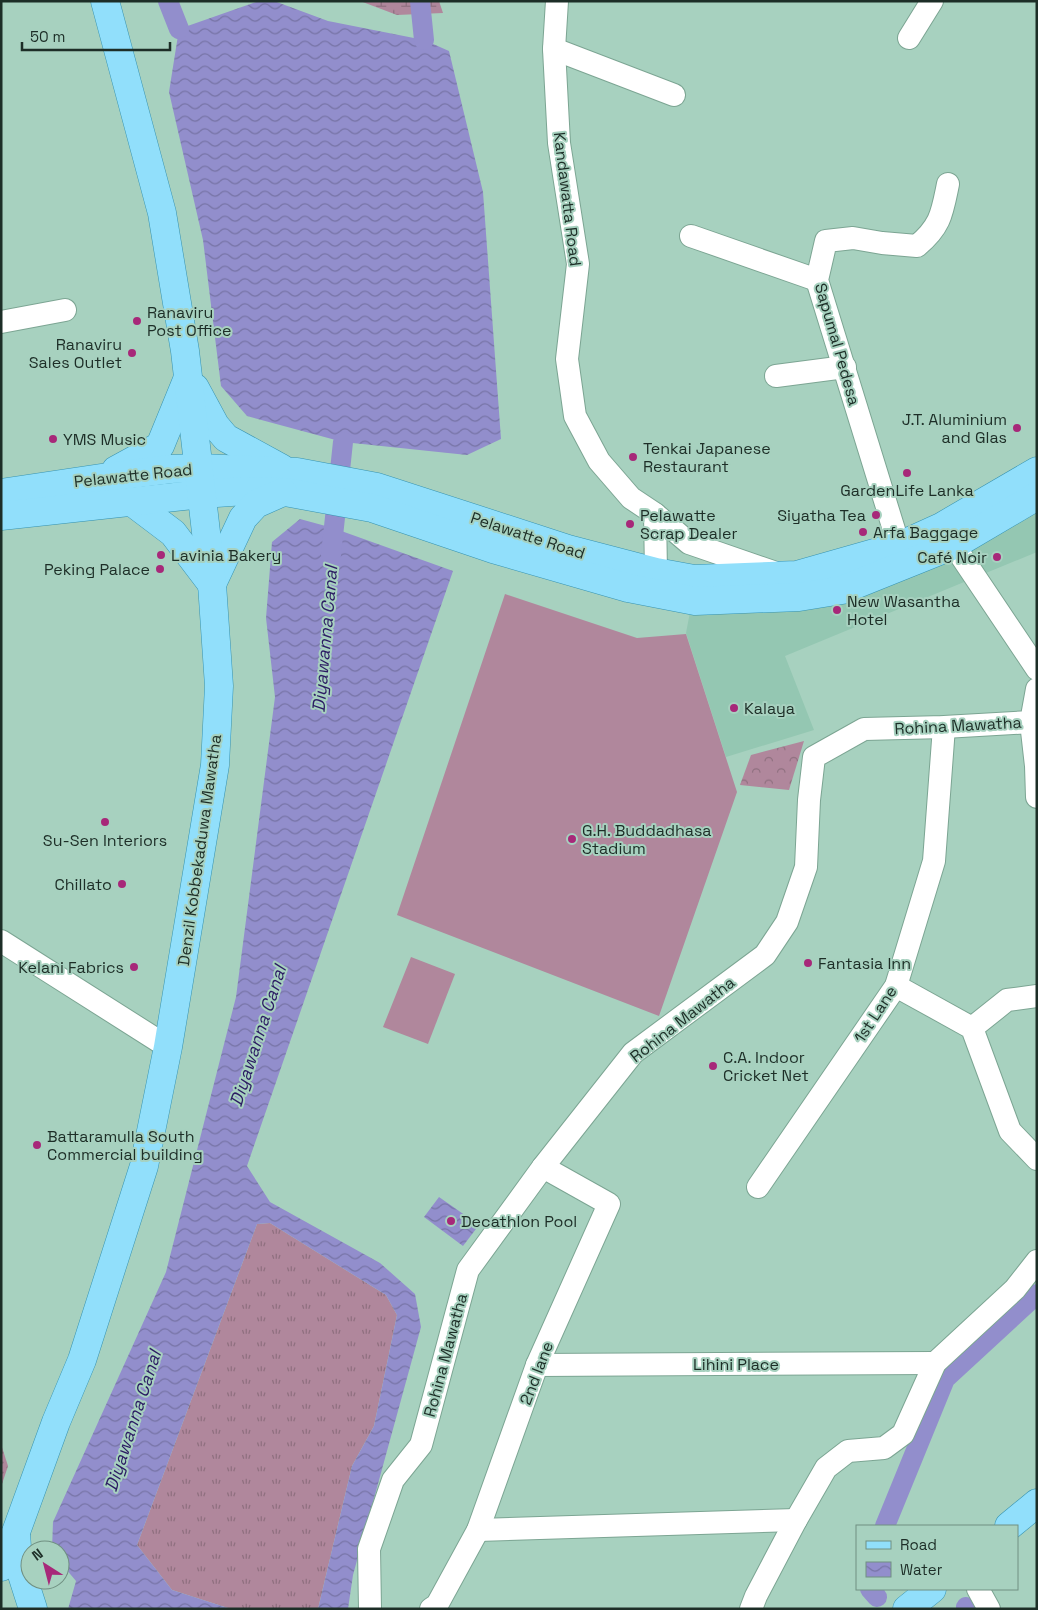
<svg xmlns="http://www.w3.org/2000/svg" width="1038" height="1610" font-family="'Space Grotesk',sans-serif">
	<style>
		.built { fill: #94c7b2 }
		.grass { fill: url(#grass-tufts) }
		.wetland { fill: url(#wetland-marsh) }
		.park { fill: url(#park-crowns) }
		.garden { fill: url(#garden-dots) }
		.pitch { fill: #b0879c }
		.water { fill: url(#water-waves) }
		.lines { fill: none; stroke-linecap: round; stroke-linejoin: round }
		.canal { stroke: #928ecc; stroke-width: 20 }
		.minor-casing { stroke: #7ca593; stroke-width: 24 }
		.primary-casing { stroke: #3893b0; stroke-width: 29 }
		.minor { stroke: #fff; stroke-width: 22 }
		.primary { stroke: #91dffb; stroke-width: 28 }
		.poi-dot { fill: #a72879; stroke: #a7d1bf; stroke-width: 2 }
		.labels { text-anchor: middle; stroke-width: 4; stroke-linejoin: round; paint-order: stroke }
		.street-label { font-size: 16px; fill: #1d2e27; stroke: #a7d1bf }
		.poi-label { font-size: 16px; fill: #1d2e27; stroke: #a7d1bf; text-anchor: start }
		.water-label { font-size: 18px; font-style: italic; fill: #2b1b63; stroke: #a7d1bf }
	</style>
	<defs>
		<pattern id="grass-tufts" width="24" height="20" patternUnits="userSpaceOnUse" patternTransform="scale(1.25)"><rect width="24" height="20" fill="#b0879c"/><path d="M3 7l-1-3M5 7V3M7 7l1-3M15 17l-1-3M17 17v-4M19 17l1-3" fill="none" stroke="#8f6f7f"/></pattern>
		<pattern id="wetland-marsh" width="20" height="14" patternUnits="userSpaceOnUse" patternTransform="scale(1.25)"><rect width="20" height="14" fill="#b0879c"/><path d="M1 5h8M5 5V1M11 12h8M15 12V8" fill="none" stroke="#8f6f7f"/></pattern>
		<pattern id="park-crowns" width="20" height="18" patternUnits="userSpaceOnUse" patternTransform="scale(1.25)"><rect width="20" height="18" fill="#b0879c"/><path d="M2 6a3 3 0 1 1 6 0M12 15a3 3 0 1 1 6 0" fill="none" stroke="#8f6f7f"/></pattern>
		<pattern id="garden-dots" width="8" height="8" patternUnits="userSpaceOnUse" patternTransform="scale(1.25)"><rect width="8" height="8" fill="#b0879c"/><path d="M2 2h.1M6 6h.1" fill="none" stroke="#8f6f7f" stroke-width="1.8" stroke-linecap="round"/></pattern>
		<pattern id="water-waves" width="16" height="10" patternUnits="userSpaceOnUse" patternTransform="scale(1.25)"><rect width="16" height="10" fill="#928ecc"/><path d="M0 5q4-4 8 0t8 0" fill="none" stroke="#7774a6"/></pattern>
	</defs>
	<rect width="100%" height="100%" fill="#a7d1bf"/>
	<path class="built" d="M1037,505V552L785,656L814,730L726,757L686,633L690,612Z"/>
	<path class="grass" d="M270,1223L386,1295L397,1315L374,1426L352,1466L318,1609H231L172,1590L137,1545L257,1224Z"/>
	<path class="wetland" d="M360,1H439L443,13L397,15Z"/>
	<path class="park" d="M804,741L789,790L740,785L751,755Z"/>
	<path class="garden" d="M1,1444L8,1466L1,1487Z"/>
	<g class="pitch">
		<path d="M505,594L637,638L686,634L737,792L659,1016L397,915Z"/>
		<path d="M411,957L455,974L428,1044L383,1027Z"/>
	</g>
	<g class="water">
		<path d="M259,1H274L328,21L424,40L449,51L483,192L501,439L467,455L343,442L247,416L221,386L203,240L169,92L179,29Z"/>
		<path d="M300,519L333,528L453,571L247,1166L270,1202L380,1263L415,1294L421,1327L353,1575L348,1609H318L352,1466L374,1426L397,1315L386,1295L270,1223L257,1224L137,1545L172,1590L231,1609H68L76,1581L60,1562V1550H52L53,1522L166,1272L236,997L275,697L266,618L272,542Z"/>
		<path d="M439,1197L479,1225L463,1246L424,1217Z"/>
	</g>
	<g class="lines">
		<g class="canal">
			<path d="M168,1L179,29"/>
			<path d="M420,1L424,40"/>
			<path d="M331,555L343,442"/>
			<path d="M885,1526L945,1379L1037,1294"/>
			<path d="M870,1589L877,1597"/>
			<path d="M966,1607L967,1609"/>
		</g>
		<defs>
			<g id="minor">
				<path d="M557,1L554,49L559,143L578,264L567,359L575,416L599,461L631,498L655,514L656,572L653,586"/>
				<path d="M909,38L932,1"/>
				<path d="M554,49L674,95"/>
				<path d="M691,236L817,280"/>
				<path d="M1,322L65,310"/>
				<path d="M776,376L845,367"/>
				<path d="M655,514L689,543L776,573"/>
				<path d="M945,532L1037,669"/>
				<path d="M899,546L817,280L826,241L853,238L882,243L917,246C941,226 942,213 948,184"/>
				<path d="M1031,722L1036,766L1037,797"/>
				<path d="M1,941L168,1047"/>
				<path d="M896,986L972,1028L1010,1131L1037,1159"/>
				<path d="M972,1028L1007,1000L1037,996"/>
				<path d="M758,1187L896,986L934,861L944,727"/>
				<path d="M537,1365L935,1363"/>
				<path d="M478,1530L796,1520"/>
				<path d="M978,1589L989,1609"/>
				<path d="M370,1609L369,1549L393,1480L421,1445L468,1270L543,1167L633,1053L765,955L787,922L806,867L809,800L814,757L864,729L944,727L1031,722L1037,689"/>
				<path d="M431,1609L437,1605L478,1530L537,1365L609,1204L543,1167"/>
				<path d="M751,1609L756,1596L796,1520L826,1468L848,1451L884,1448L903,1434L935,1363L1015,1289L1037,1261"/>
			</g>
			<g id="primary">
				<path d="M195,388L215,425L226,438L281,468"/>
				<path d="M116,470L160,446L187,380"/>
				<path d="M1,493L101,478L171,469L200,468L297,472L377,487L568,549L656,572L694,579L797,575L899,546L941,527L1037,471"/>
				<path d="M132,502L173,533L211,583"/>
				<path d="M1,516L202,494L245,491L285,492L372,508L493,549L628,588L695,601L799,597L842,590L954,545L1037,496"/>
				<path d="M212,584L243,518L256,504L283,492"/>
				<path d="M1009,1526L1037,1503"/>
				<path d="M16,1533L18,1562L33,1609"/>
				<path d="M1,1567L16,1532L56,1422L82,1360L144,1166L168,1047L215,765L219,686L212,584L185,351L162,213L105,1"/>
				<path d="M907,1609L932,1589"/>
			</g>
		</defs>
		<use href="#minor" class="minor-casing"/>
		<use href="#primary" class="primary-casing"/>
		<use href="#minor" class="minor"/>
		<use href="#primary" class="primary"/>
	</g>
	<g class="poi-dot">
		<circle cx="137" cy="321" r="5"/>
		<circle cx="132" cy="353" r="5"/>
		<circle cx="1017" cy="428" r="5"/>
		<circle cx="53" cy="439" r="5"/>
		<circle cx="633" cy="457" r="5"/>
		<circle cx="907" cy="473" r="5"/>
		<circle cx="876" cy="515" r="5"/>
		<circle cx="630" cy="524" r="5"/>
		<circle cx="863" cy="532" r="5"/>
		<circle cx="161" cy="555" r="5"/>
		<circle cx="997" cy="557" r="5"/>
		<circle cx="160" cy="569" r="5"/>
		<circle cx="837" cy="610" r="5"/>
		<circle cx="734" cy="708" r="5"/>
		<circle cx="105" cy="822" r="5"/>
		<circle cx="572" cy="839" r="5"/>
		<circle cx="122" cy="884" r="5"/>
		<circle cx="808" cy="963" r="5"/>
		<circle cx="134" cy="967" r="5"/>
		<circle cx="713" cy="1066" r="5"/>
		<circle cx="37" cy="1145" r="5"/>
		<circle cx="451" cy="1221" r="5"/>
	</g>
	<g class="labels">
		<g class="street-label">
			<text transform="translate(568 199) rotate(83)" y="6">Kandawatta Road</text>
			<text transform="translate(838 344) rotate(74)" y="6">Sapumal Pedesa</text>
			<text transform="translate(133 475) rotate(-6)" y="6">Pelawatte Road</text>
			<text transform="translate(528 535) rotate(18)" y="6">Pelawatte Road</text>
			<text transform="translate(958 725) rotate(-3)" y="6">Rohina Mawatha</text>
			<text transform="translate(199 850) rotate(-82)" y="6">Denzil Kobbekaduwa Mawatha</text>
			<text transform="translate(875 1014) rotate(-57)" y="6">1st Lane</text>
			<text transform="translate(682 1019) rotate(-38)" y="6">Rohina Mawatha</text>
			<text transform="translate(445 1355) rotate(-75)" y="6">Rohina Mawatha</text>
			<text x="736" y="1370">Lihini Place</text>
			<text transform="translate(536 1373) rotate(-69)" y="6">2nd lane</text>
		</g>
		<g class="poi-label">
			<text x="147" y="318">Ranaviru<tspan x="147" dy="18">Post Office</tspan></text>
			<text x="122" y="350" text-anchor="end">Ranaviru<tspan x="122" dy="18">Sales Outlet</tspan></text>
			<text x="1007" y="425" text-anchor="end">J.T. Aluminium<tspan x="1007" dy="18">and Glas</tspan></text>
			<text x="63" y="445">YMS Music</text>
			<text x="643" y="454">Tenkai Japanese<tspan x="643" dy="18">Restaurant</tspan></text>
			<text x="907" y="496" text-anchor="middle">GardenLife Lanka</text>
			<text x="640" y="521">Pelawatte<tspan x="640" dy="18">Scrap Dealer</tspan></text>
			<text x="866" y="521" text-anchor="end">Siyatha Tea</text>
			<text x="873" y="538">Arfa Baggage</text>
			<text x="171" y="561">Lavinia Bakery</text>
			<text x="987" y="563" text-anchor="end">Café Noir</text>
			<text x="150" y="575" text-anchor="end">Peking Palace</text>
			<text x="847" y="607">New Wasantha<tspan x="847" dy="18">Hotel</tspan></text>
			<text x="744" y="714">Kalaya</text>
			<text x="582" y="836">G.H. Buddadhasa<tspan x="582" dy="18">Stadium</tspan></text>
			<text x="105" y="846" text-anchor="middle">Su-Sen Interiors</text>
			<text x="112" y="890" text-anchor="end">Chillato</text>
			<text x="818" y="969">Fantasia Inn</text>
			<text x="124" y="973" text-anchor="end">Kelani Fabrics</text>
			<text x="723" y="1063">C.A. Indoor<tspan x="723" dy="18">Cricket Net</tspan></text>
			<text x="47" y="1142">Battaramulla South<tspan x="47" dy="18">Commercial building</tspan></text>
			<text x="461" y="1227">Decathlon Pool</text>
		</g>
		<g class="water-label">
			<text transform="translate(325 639) rotate(-85)" y="6">Diyawanna Canal</text>
			<text transform="translate(258 1036) rotate(-72)" y="6">Diyawanna Canal</text>
			<text transform="translate(133 1421) rotate(-72)" y="6">Diyawanna Canal</text>
		</g>
	</g>
	<rect width="1038" height="1610" fill="none" stroke="#1d2e27" stroke-width="5"/>
	<rect x="856" y="1525" width="162" height="65" fill="#a7d1bf" stroke="#709082"/>
	<rect x="866" y="1541" width="25" height="8" fill="#91dffb" stroke="#709082"/>
	<text x="900" y="1550" font-size="15" fill="#1d2e27">Road</text>
	<rect x="866" y="1562" width="25" height="15" fill="url(#water-waves)" stroke="#709082"/>
	<text x="900" y="1575" font-size="15" fill="#1d2e27">Water</text>
	<g transform="translate(45 1565) rotate(324)"><circle r="24" fill="#a7d1bf" stroke="#709082"/>
	<path d="M0-4L9 19L0 12L-9 19Z" fill="#a72879"/>
	<text y="-8" font-size="14" font-weight="bold" text-anchor="middle" fill="#1d2e27">N</text>
	</g>
	<path d="M22 42v8h148v-8" fill="none" stroke="#1d2e27" stroke-width="2.5"/>
	<text x="30" y="42" font-size="15" fill="#1d2e27" stroke="#a7d1bf" stroke-width="4" paint-order="stroke">50 m</text>
</svg>
